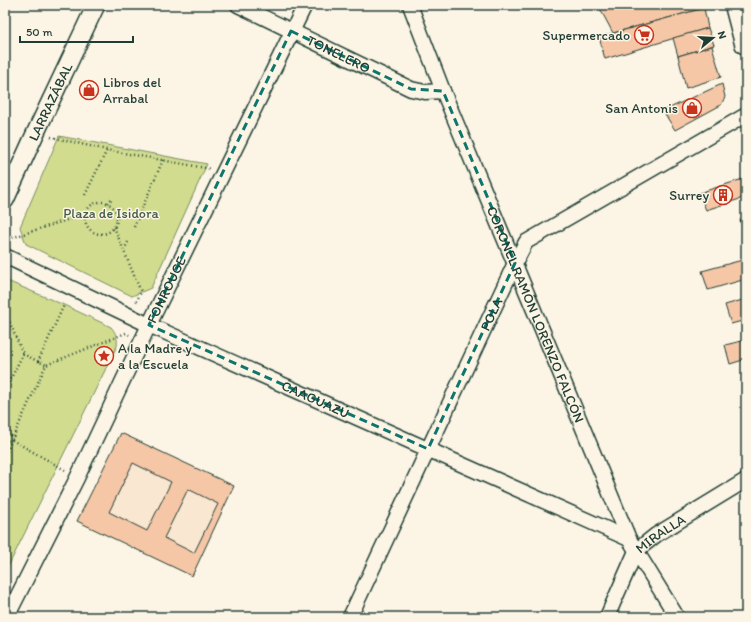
<svg xmlns="http://www.w3.org/2000/svg" width="751" height="622" font-family="Itim,sans-serif">
	<style>
		.built { fill: #fae7d2 }
		.green { fill: #d1dc8f; stroke: #788c62 }
		.building { fill: #f6c7a6; stroke: #1f3d34; fill-rule: evenodd }
		.lines { fill: none; stroke-linecap: round; stroke-linejoin: round }
		.minor-casing { stroke: #1f3d34; stroke-width: 17 }
		.tertiary-casing { stroke: #1f3d34; stroke-width: 20 }
		.primary-casing { stroke: #1f3d34; stroke-width: 25 }
		.path { stroke: #1f3d34; stroke-width: 2.5; stroke-dasharray: 1 3; stroke-linecap: butt }
		.minor { stroke: #fcf5e5; stroke-width: 14 }
		.tertiary { stroke: #fcf5e5; stroke-width: 17 }
		.primary { stroke: #fcf5e5; stroke-width: 22 }
		.marked { fill: none; stroke: #0f766e; stroke-width: 3; stroke-dasharray: 8 5; stroke-linejoin: round }
		.labels { text-anchor: middle; stroke-width: 3; stroke-linejoin: round; paint-order: stroke }
		.poi-label { font-size: 14px; fill: #1f3d34; stroke: #fcf5e5; text-anchor: end }
		.street-label { font-size: 14px; fill: #1f3d34; stroke: #fcf5e5 }
		.park-label { font-size: 14px; fill: #435d46; stroke: #fcf5e5 }
	</style>
	<rect width="100%" height="100%" fill="#fcf5e5"/>
	<filter id="ink" filterUnits="userSpaceOnUse"><feTurbulence type="fractalNoise" baseFrequency=".025" numOctaves="2"/><feDisplacementMap in="SourceGraphic" scale="8" xChannelSelector="R" yChannelSelector="G"/><feConvolveMatrix kernelMatrix="1 2 1 2 8 2 1 2 1" color-interpolation-filters="sRGB"/></filter>
	<g filter="url(#ink)">
		<path class="built" d="M121,433L234,486L192,576L77,521Z"/>
		<g class="green">
			<path d="M59,136L207,164L151,288L132,296L26,244L20,227Z"/>
			<path d="M5,280L64,305L111,327C116,333 118,338 117,346L5,573Z"/>
		</g>
		<g class="building">
			<path d="M598,5H700L701,9L613,33Z"/>
			<path d="M704,8L708,28L605,59L599,37Z"/>
			<path d="M708,28L714,45L678,56L673,38Z"/>
			<path d="M712,46L721,77L686,88L678,56Z"/>
			<path d="M722,84L725,97L721,105L675,130L663,111Z"/>
			<path d="M746,178V197L706,210L699,193Z"/>
			<path d="M746,218V238L745,239L740,220Z"/>
			<path d="M746,259V279L708,290L702,271Z"/>
			<path d="M746,299V320L731,324L725,305Z"/>
			<path d="M746,340V359L730,364L725,345Z"/>
			<path d="M121,433L234,486L192,576L77,521ZM133,463L171,482L147,531L109,512ZM188,489L218,504L194,553L164,538Z"/>
		</g>
		<g class="lines">
			<g class="minor-casing">
				<g id="minor">
					<path id="s1" d="M238,5L411,89L425,92L443,91"/>
					<path id="s2" d="M410,5L443,91L629,539L677,617"/>
					<path id="s3" d="M5,256L149,325L629,539"/>
					<path id="s4" d="M7,617L77,478L149,325L305,5"/>
					<path id="s5" d="M350,617L515,263L526,242L746,115"/>
					<path id="s6" d="M607,617L636,551L656,535L746,480"/>
				</g>
			</g>
			<g class="tertiary-casing">
				<g id="tertiary">
					<path id="s7" d="M5,200L35,134L96,5"/>
				</g>
			</g>
			<g class="primary-casing">
				<path id="primary" d="M736,5L746,43"/>
			</g>
			<g class="path">
				<path d="M51,137L107,150L211,169"/>
				<path d="M85,195L107,150"/>
				<circle cx="101" cy="218" r="16"/>
				<path d="M108,203L112,198"/>
				<path d="M76,217L78,210"/>
				<path d="M114,227L141,292L136,303"/>
				<path d="M134,227L163,160"/>
				<path d="M5,240L76,217L85,212"/>
				<path d="M124,250L128,242"/>
				<path d="M5,311L23,354"/>
				<path d="M38,362L64,305"/>
				<path d="M5,390L23,354L46,365"/>
				<path d="M5,424L12,440L5,442"/>
				<path d="M12,440L65,470"/>
				<path d="M5,455L46,365L126,333L129,335"/>
			</g>
			<use href="#minor" class="minor"/>
			<use href="#tertiary" class="tertiary"/>
			<use href="#primary" class="primary"/>
		</g>
	</g>
	<path class="marked" d="M291,31L411,89L443,91L515,263L428,449L149,325Z"/>
	<defs>
		<g id="supermarket-ring" transform="scale(1)"><circle r="9.5" fill="#fcf5e5" stroke="#c8321e" stroke-width="1.5"/><path d="M-6-5.5h2.5l.6 2H6L4.5 2H-2.5L-4.4-4H-6ZM-1.5 3.2a1.3 1.3 0 1 0 .1 0ZM3 3.2a1.3 1.3 0 1 0 .1 0Z" fill="#c8321e"/></g>
		<g id="shop-ring" transform="scale(1)"><circle r="9.5" fill="#fcf5e5" stroke="#c8321e" stroke-width="1.5"/><path d="M-5-2.5h2.3a2.7 3.5 0 0 1 5.4 0H5L5.5 6h-11ZM-1.5-2.5h3a1.5 2.3 0 0 0-3 0Z" fill="#c8321e"/></g>
		<g id="building-ring" transform="scale(1)"><circle r="9.5" fill="#fcf5e5" stroke="#c8321e" stroke-width="1.5"/><path d="M-4-6H4V6H1V3H-1V6H-4ZM-2.5-4.3h1.7v1.8h-1.7ZM.8-4.3h1.7v1.8H.8ZM-2.5-1h1.7V.8h-1.7ZM.8-1h1.7V.8H.8Z" fill="#c8321e"/></g>
		<g id="sight-ring" transform="scale(1)"><circle r="9.5" fill="#fcf5e5" stroke="#c8321e" stroke-width="1.5"/><path d="M0-6L1.8-2.2L6-1.7L2.9 1.2L3.7 5.4L0 3.3L-3.7 5.4L-2.9 1.2L-6-1.7L-1.8-2.2Z" fill="#c8321e"/></g>
	</defs>
	<g fill-rule="evenodd">
		<use href="#supermarket-ring" x="644" y="35"/>
		<use href="#shop-ring" x="89" y="90"/>
		<use href="#shop-ring" x="692" y="108"/>
		<use href="#building-ring" x="723" y="195"/>
		<use href="#sight-ring" x="104" y="356"/>
	</g>
	<g class="labels">
		<g class="poi-label">
			<text x="630" y="40">Supermercado</text>
			<text x="103" y="87" text-anchor="start">Libros del<tspan x="103" dy="16">Arrabal</tspan></text>
			<text x="678" y="113">San Antonis</text>
			<text x="709" y="200">Surrey</text>
			<text x="118" y="353" text-anchor="start">A la Madre y<tspan x="118" dy="16">a la Escuela</tspan></text>
		</g>
		<g class="street-label">
			<text dy="5" stroke="none"><textPath href="#s1" startOffset="112">TONELERO</textPath></text>
			<text dy="5" stroke="none"><textPath href="#s7" startOffset="108">LARRAZÁBAL</textPath></text>
			<text dy="5" stroke="none"><textPath href="#s4" startOffset="364">FONROUGE</textPath></text>
			<text dy="5" stroke="none"><textPath href="#s5" startOffset="334">POLA</textPath></text>
			<text dy="5" stroke="none"><textPath href="#s2" startOffset="334">CORONEL RAMÓN LORENZO FALCÓN</textPath></text>
			<text dy="5" stroke="none"><textPath href="#s3" startOffset="342">CAAGUAZÚ</textPath></text>
			<text dy="5" stroke="none"><textPath href="#s6" startOffset="102">MIRALLA</textPath></text>
		</g>
		<g class="park-label">
			<text x="111" y="218">Plaza de Isidora</text>
		</g>
	</g>
	<rect width="751" height="622" fill="none" stroke="#fcf5e5" stroke-width="20"/>
	<rect x="10" y="10" width="731" height="602" fill="none" stroke="#1f3d34" stroke-width="1.5" filter="url(#ink)"/>
	<g transform="translate(713 38) rotate(72)" stroke="#fcf5e5" stroke-width="3" paint-order="stroke">
	<path d="M0-3L7 15L0 10L-7 15Z" fill="#1f3d34"/>
	<text y="-6" font-size="11" font-weight="bold" text-anchor="middle" fill="#1f3d34">N</text>
	</g>
	<path d="M20 36v6h113v-6" fill="none" stroke="#1f3d34" stroke-width="2"/>
	<text x="26" y="36" font-size="12" fill="#1f3d34" stroke="#fcf5e5" stroke-width="3" paint-order="stroke">50 m</text>
</svg>
